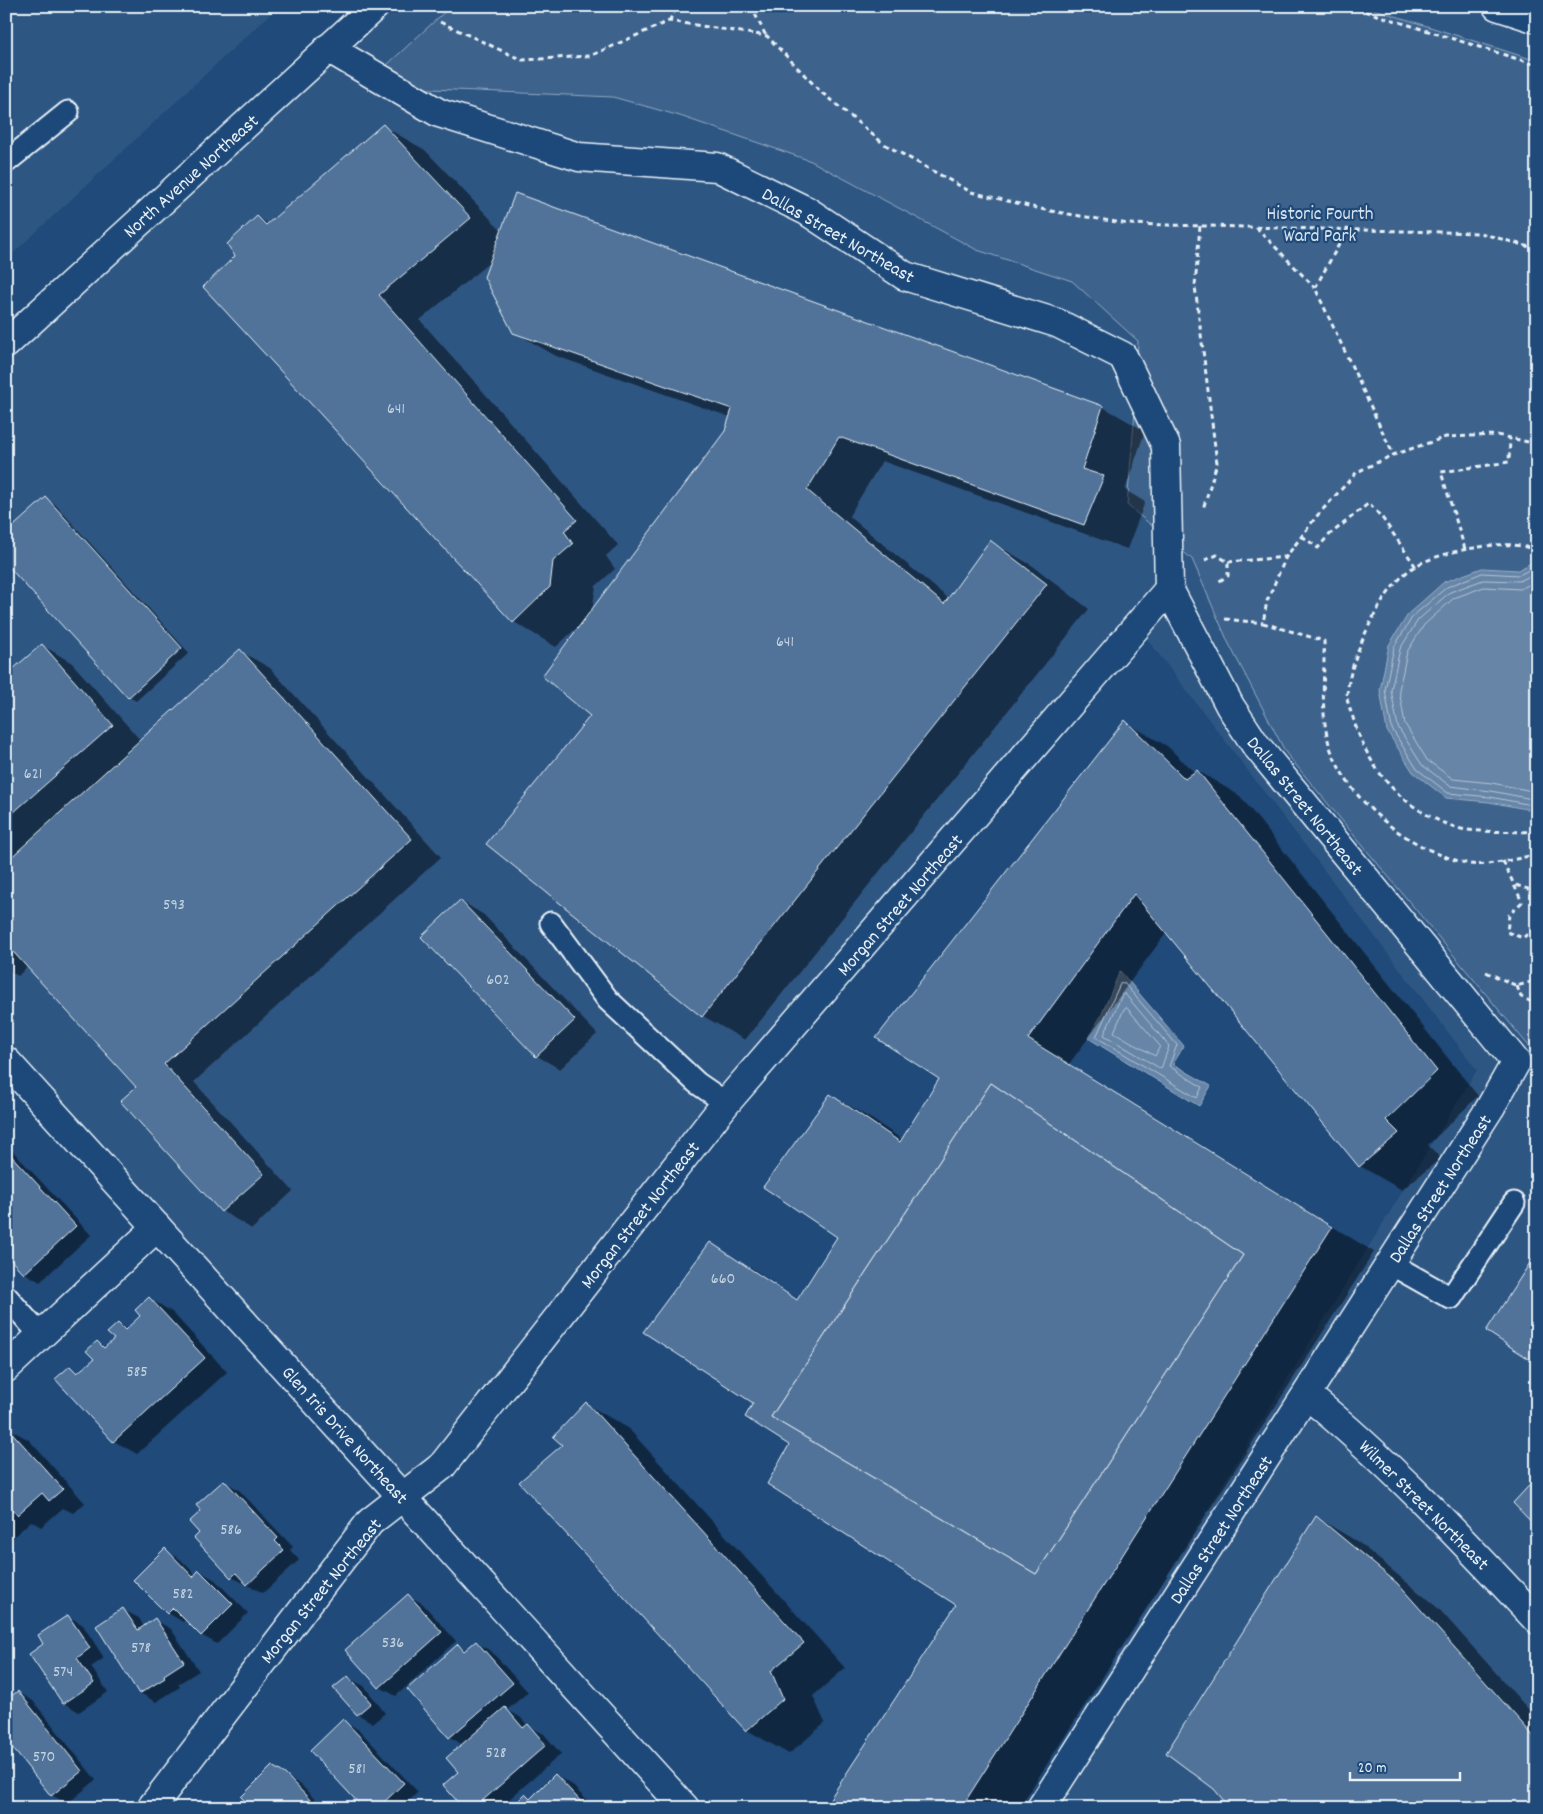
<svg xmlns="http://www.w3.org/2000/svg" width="1543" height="1814" font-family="Dekko,sans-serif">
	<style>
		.built { fill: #2e5683 }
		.green { fill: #3c628c; stroke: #92aac2 }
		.water { fill: #6685a7; stroke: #9ab0c7 }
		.shadow { fill: #0007; fill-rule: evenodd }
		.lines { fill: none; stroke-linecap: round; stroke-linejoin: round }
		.shore { stroke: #b4c6d8; stroke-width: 1 }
		.building { fill: #517399; stroke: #e8f1f8; fill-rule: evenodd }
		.lane-casing { stroke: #e8f1f8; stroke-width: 25 }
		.street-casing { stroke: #e8f1f8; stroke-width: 31 }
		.secondary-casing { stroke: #e8f1f8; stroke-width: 31 }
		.path { stroke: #e8f1f8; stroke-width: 3; stroke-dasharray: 5 4; stroke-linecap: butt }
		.lane { stroke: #1f4a7a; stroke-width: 21 }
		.street { stroke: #1f4a7a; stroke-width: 28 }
		.secondary { stroke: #1f4a7a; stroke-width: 28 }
		.labels { text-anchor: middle; stroke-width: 4.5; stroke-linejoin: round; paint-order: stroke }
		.number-label { font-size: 16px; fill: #c2d2e0 }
		.street-label { font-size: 19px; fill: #e8f1f8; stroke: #1f4a7a }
		.park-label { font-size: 19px; fill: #d7e3ed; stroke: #1f4a7a }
	</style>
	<rect width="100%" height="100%" fill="#1f4a7a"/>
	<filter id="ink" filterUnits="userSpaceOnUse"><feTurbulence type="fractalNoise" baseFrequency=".02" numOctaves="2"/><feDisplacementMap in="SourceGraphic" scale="10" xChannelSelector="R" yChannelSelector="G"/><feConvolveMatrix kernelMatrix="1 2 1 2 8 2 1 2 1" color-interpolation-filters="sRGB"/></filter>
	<g filter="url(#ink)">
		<g class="built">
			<path d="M6,6H279L6,260Z"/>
			<path d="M375,6H1537V1808H1024L1477,1070L1138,627L396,1496L6,1072V342Z"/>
		</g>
		<path class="green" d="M451,6H1364L1537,61V1056L1286,753L1228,642L1192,559L1127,505L1135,411L1138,341L1072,281L977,250L811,161L680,116L613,97L364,86Z"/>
		<g class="water">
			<path d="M1537,560V811L1489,802L1446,798L1413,772L1387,731L1380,690L1389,645L1409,613L1444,582L1482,568L1518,570Z"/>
			<path d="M1120,971L1184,1046L1173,1064L1211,1086L1199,1106L1088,1038L1101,1016Z"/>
		</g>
		<g class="shadow">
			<path d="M383,126L425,150L502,231L515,194L1103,407L1145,431L1125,490L1145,502L1127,549L882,461L849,516L949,599L991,542L1033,566L1089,609L745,1040L703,1016L591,715L583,622L556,647L514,622L205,287L237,256L257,217L269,224ZM491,261L514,332L556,356L730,417L726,431L592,611L596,586L615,569L606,556L618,545L420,320Z"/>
			<path d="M46,499L54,503L189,653L136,701L129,697Z"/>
			<path d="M42,645L72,663L141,741L240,651L270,668L441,857L194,1082L293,1191L252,1229L222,1211L122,1102L138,1087L28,966L18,976L6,969V677Z"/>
			<path d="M1125,722L1167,746L1195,773L1198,771L1240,796L1478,1096L1428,1145L1441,1158L1402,1190L1360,1166L1167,932L1069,1064L1374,1252L1019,1808H826L958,1604L790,1445L754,1402L710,1243L799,1299L839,1236L831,1095L873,1120L903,1140L940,1078ZM750,1267L803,1302L802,1304L750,1270Z"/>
			<path d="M461,901L484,915L597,1034L560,1069L537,1056Z"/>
			<path d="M6,1144L91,1235L40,1282L25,1273L6,1253Z"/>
			<path d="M149,1298L172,1312L227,1372L137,1454L114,1441L70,1367L80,1373L95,1359L98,1343L106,1348L116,1339L118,1324L127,1329L142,1316Z"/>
			<path d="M586,1404L628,1428L845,1668L813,1696L825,1723L789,1754L747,1730L564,1445Z"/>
			<path d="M6,1427L29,1440L85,1503L73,1513L63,1508L41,1527L31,1521L6,1544Z"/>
			<path d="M224,1481L239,1490L293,1547L290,1550L299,1560L263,1593L232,1577L201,1533Z"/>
			<path d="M1316,1517L1358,1542L1439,1609L1537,1719V1808Z"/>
			<path d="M165,1550L180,1559L196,1575L200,1571L215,1580L248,1613L217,1644L201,1635L186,1619L183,1622L168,1613Z"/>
			<path d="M6,1552L10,1556L6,1559Z"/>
			<path d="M408,1595L423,1604L456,1641L396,1696L380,1687L347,1651Z"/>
			<path d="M123,1610L139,1618L144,1627L155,1620L171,1629L199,1671L178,1684L180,1687L156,1702L140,1693L97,1627Z"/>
			<path d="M68,1616L83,1625L104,1658L91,1667L108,1692L79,1712L64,1703L45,1645Z"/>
			<path d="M476,1642L491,1651L528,1692L507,1710L520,1717L528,1726L544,1734L561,1754L499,1808H464L460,1773L463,1745L450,1737L408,1689L458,1645L467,1650Z"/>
			<path d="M348,1678L364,1686L385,1713L373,1723L357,1714Z"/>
			<path d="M18,1692L33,1701L96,1780L67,1804L52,1795Z"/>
			<path d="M343,1721L359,1730L418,1792L402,1808H365Z"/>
			<path d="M272,1768L301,1785L323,1808H254Z"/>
			<path d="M556,1776L571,1784L594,1808H513L525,1795L532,1799Z"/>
			<path d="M11,1800L24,1808H6Z"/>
		</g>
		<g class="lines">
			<g class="shore">
				<path d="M1537,566L1519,575L1482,573L1447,587L1413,616L1394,647L1385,690L1392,729L1417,769L1448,793L1490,797L1537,806"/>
				<path d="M1537,573L1519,581L1483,580L1450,592L1418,620L1400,649L1391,690L1398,727L1422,765L1450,786L1491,791L1537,800"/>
				<path d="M1537,581L1520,589L1484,587L1454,598L1424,625L1407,652L1399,690L1405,724L1427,760L1453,779L1492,783L1537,792"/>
				<path d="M1124,983L1177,1045L1169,1066L1202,1087L1197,1098L1096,1037L1120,984Z"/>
				<path d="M1125,994L1169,1046L1161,1069L1104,1035L1122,995Z"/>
				<path d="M1127,1008L1160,1046L1155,1056L1114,1032L1124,1009Z"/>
			</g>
		</g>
		<g class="building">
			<path d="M383,124L471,218L379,295L577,520L564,531L573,544L553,561L550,587L513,623L203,287L235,256L227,244L257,216L266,225Z"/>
			<path d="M515,193L1103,406L1082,469L1104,476L1084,525L839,437L807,490L944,604L990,540L1047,584L702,1017L486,844L590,716L542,676L725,431L732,409L513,333L484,277Z"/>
			<path d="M46,497L182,648L128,698L6,564V533Z"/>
			<path d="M42,644L113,725L6,819V675Z"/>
			<path d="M240,649L412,839L164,1064L264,1174L221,1212L120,1101L136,1087L6,944V862Z"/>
			<path d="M1125,720L1185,779L1197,770L1437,1071L1386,1120L1399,1133L1359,1167L1134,894L1028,1039L1332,1227L961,1808H824L956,1605L767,1484L789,1445L745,1417L753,1403L643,1332L710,1242L797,1300L837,1237L763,1187L830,1094L900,1142L939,1079L876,1038ZM991,1083L1243,1255L1036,1574L771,1417Z"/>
			<path d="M460,900L575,1020L536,1057L421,937Z"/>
			<path d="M991,1083L1243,1255L1036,1574L771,1417Z"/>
			<path d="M6,1150L76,1226L24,1274L6,1255Z"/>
			<path d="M1537,1252V1364L1486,1331Z"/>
			<path d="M149,1297L205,1358L113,1442L55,1379L70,1366L77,1373L94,1359L86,1351L97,1341L104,1348L114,1339L107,1333L118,1323L125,1330L140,1316L135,1310Z"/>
			<path d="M586,1402L804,1643L771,1671L783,1699L746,1731L519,1482L562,1445L553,1437Z"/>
			<path d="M6,1426L63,1489L49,1501L42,1493L17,1515L10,1507L6,1510Z"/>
			<path d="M1537,1477V1528L1513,1503Z"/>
			<path d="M224,1480L278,1538L275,1541L284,1550L247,1585L236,1573L231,1578L194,1538L199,1533L189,1522L201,1511L196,1505Z"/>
			<path d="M1316,1516L1397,1583L1537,1740V1808H1230L1214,1789L1166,1753Z"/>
			<path d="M165,1548L193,1577L199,1570L233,1604L201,1636L173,1608L167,1614L133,1580Z"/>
			<path d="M408,1594L442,1632L379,1688L345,1650Z"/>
			<path d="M123,1608L138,1630L155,1618L184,1662L164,1675L165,1678L139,1694L96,1626Z"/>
			<path d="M68,1615L90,1648L77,1658L94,1683L63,1704L29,1654L43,1644L38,1635Z"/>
			<path d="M476,1641L513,1683L449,1738L407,1689L458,1644L464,1651Z"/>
			<path d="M348,1676L371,1703L357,1715L333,1688Z"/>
			<path d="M18,1691L82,1771L51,1796L6,1740V1700Z"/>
			<path d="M505,1707L523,1728L528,1724L546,1745L474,1808H463L443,1785L458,1772L446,1758Z"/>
			<path d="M343,1719L404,1783L378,1808H363L310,1751Z"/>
			<path d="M272,1766L285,1774L318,1808H252L241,1797Z"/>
			<path d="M555,1774L587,1808H511L525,1794L530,1799Z"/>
			<path d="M11,1799L18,1808H6V1803Z"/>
		</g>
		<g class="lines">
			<g class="lane-casing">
				<g id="lane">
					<path d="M6,162L68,112"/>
					<path d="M551,923L608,1000L697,1083L726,1103"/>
					<path d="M1391,1264L1451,1298L1514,1203"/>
					<path d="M6,1296L41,1336"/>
				</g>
			</g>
			<g class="street-casing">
				<g id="street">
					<path d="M1497,6L1537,19"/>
					<path d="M328,48L439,113L579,157L717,167L807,211L905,276L1057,323L1123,356L1166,446L1169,589L1230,706L1255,744L1516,1062L1490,1108L1041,1808"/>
					<path d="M6,1368L157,1227"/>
					<path d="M1307,1395C1391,1463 1463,1541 1537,1620"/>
					<path d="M151,1808L370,1522L442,1466L726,1103L1169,589"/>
				</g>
			</g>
			<g class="secondary-casing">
				<g id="secondary">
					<path d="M6,344L375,6"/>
					<path d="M6,1061L685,1808"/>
				</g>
			</g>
			<g class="path">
				<path d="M751,6L766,36"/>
				<path d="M1348,6L1537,65"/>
				<path d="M669,21L678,6"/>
				<path d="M440,22L522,60L590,56L669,21L767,36L821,92L884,144L971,192L1045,210L1128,224L1480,233L1537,249"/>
				<path d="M1200,226L1195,286L1217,463L1203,509"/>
				<path d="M1256,227L1315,288"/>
				<path d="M1348,228L1315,288L1393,454"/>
				<path d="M1537,444L1497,435L1446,437L1393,455L1357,472L1316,517L1286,557L1267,601L1263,623L1324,641C1325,676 1319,716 1331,750C1352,806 1412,851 1470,864C1485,867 1521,858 1537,854"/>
				<path d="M1302,536L1318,548L1328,536L1369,503L1383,519L1416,567"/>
				<path d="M1465,549L1441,472L1509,462L1510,438"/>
				<path d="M1537,551C1517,542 1494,544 1474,548C1454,551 1422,559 1407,572C1379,595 1349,660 1347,696C1347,703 1352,714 1354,721C1371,774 1404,810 1457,828C1474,833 1518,831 1537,832"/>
				<path d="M1205,560L1217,555L1228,562V576L1216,583"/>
				<path d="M1228,562L1286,557"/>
				<path d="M1225,619L1263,623"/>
				<path d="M1503,861L1522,902L1509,915L1507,932L1523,938L1537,926"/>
				<path d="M1516,885L1537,892"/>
				<path d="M1486,972L1517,986L1537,980"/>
				<path d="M1517,986L1521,997L1537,1004"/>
			</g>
			<use href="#lane" class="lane"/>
			<use href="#street" class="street"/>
			<use href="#secondary" class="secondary"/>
		</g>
	</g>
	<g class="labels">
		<g class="number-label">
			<text x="396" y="413">641</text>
			<text x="785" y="646">641</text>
			<text x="33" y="778">621</text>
			<text x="174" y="909">593</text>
			<text x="498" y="984">602</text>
			<text x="723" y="1283">660</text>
			<text x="137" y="1376">585</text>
			<text x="231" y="1534">586</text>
			<text x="183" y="1598">582</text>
			<text x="393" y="1647">536</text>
			<text x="141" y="1652">578</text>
			<text x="63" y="1676">574</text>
			<text x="496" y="1757">528</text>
			<text x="44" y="1761">570</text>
			<text x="357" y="1773">581</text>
		</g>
		<g class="street-label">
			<text transform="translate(190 175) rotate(-42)" y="7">North Avenue Northeast</text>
			<text transform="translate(839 234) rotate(30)" y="7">Dallas Street Northeast</text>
			<text transform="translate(1306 805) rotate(51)" y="7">Dallas Street Northeast</text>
			<text transform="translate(899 904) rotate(-49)" y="7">Morgan Street Northeast</text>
			<text transform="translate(1439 1188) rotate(-57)" y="7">Dallas Street Northeast</text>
			<text transform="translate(639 1214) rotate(-52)" y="7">Morgan Street Northeast</text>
			<text transform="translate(346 1434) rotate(48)" y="7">Glen Iris Drive Northeast</text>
			<text transform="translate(1425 1504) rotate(45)" y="7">Wilmer Street Northeast</text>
			<text transform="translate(1220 1529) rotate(-57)" y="7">Dallas Street Northeast</text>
			<text transform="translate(320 1590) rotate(-51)" y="7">Morgan Street Northeast</text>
		</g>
		<g class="park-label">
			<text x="1320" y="219">Historic Fourth<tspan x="1320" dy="22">Ward Park</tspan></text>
		</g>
	</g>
	<rect width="1543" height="1814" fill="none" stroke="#1f4a7a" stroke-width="25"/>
	<rect x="12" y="12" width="1518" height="1789" fill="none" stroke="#e8f1f8" stroke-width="2" filter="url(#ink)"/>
	<path d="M1350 1772v8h110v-8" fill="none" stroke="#e8f1f8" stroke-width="2.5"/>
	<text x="1358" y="1772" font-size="15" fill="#e8f1f8" stroke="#1f4a7a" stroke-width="4" paint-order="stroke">20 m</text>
</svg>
